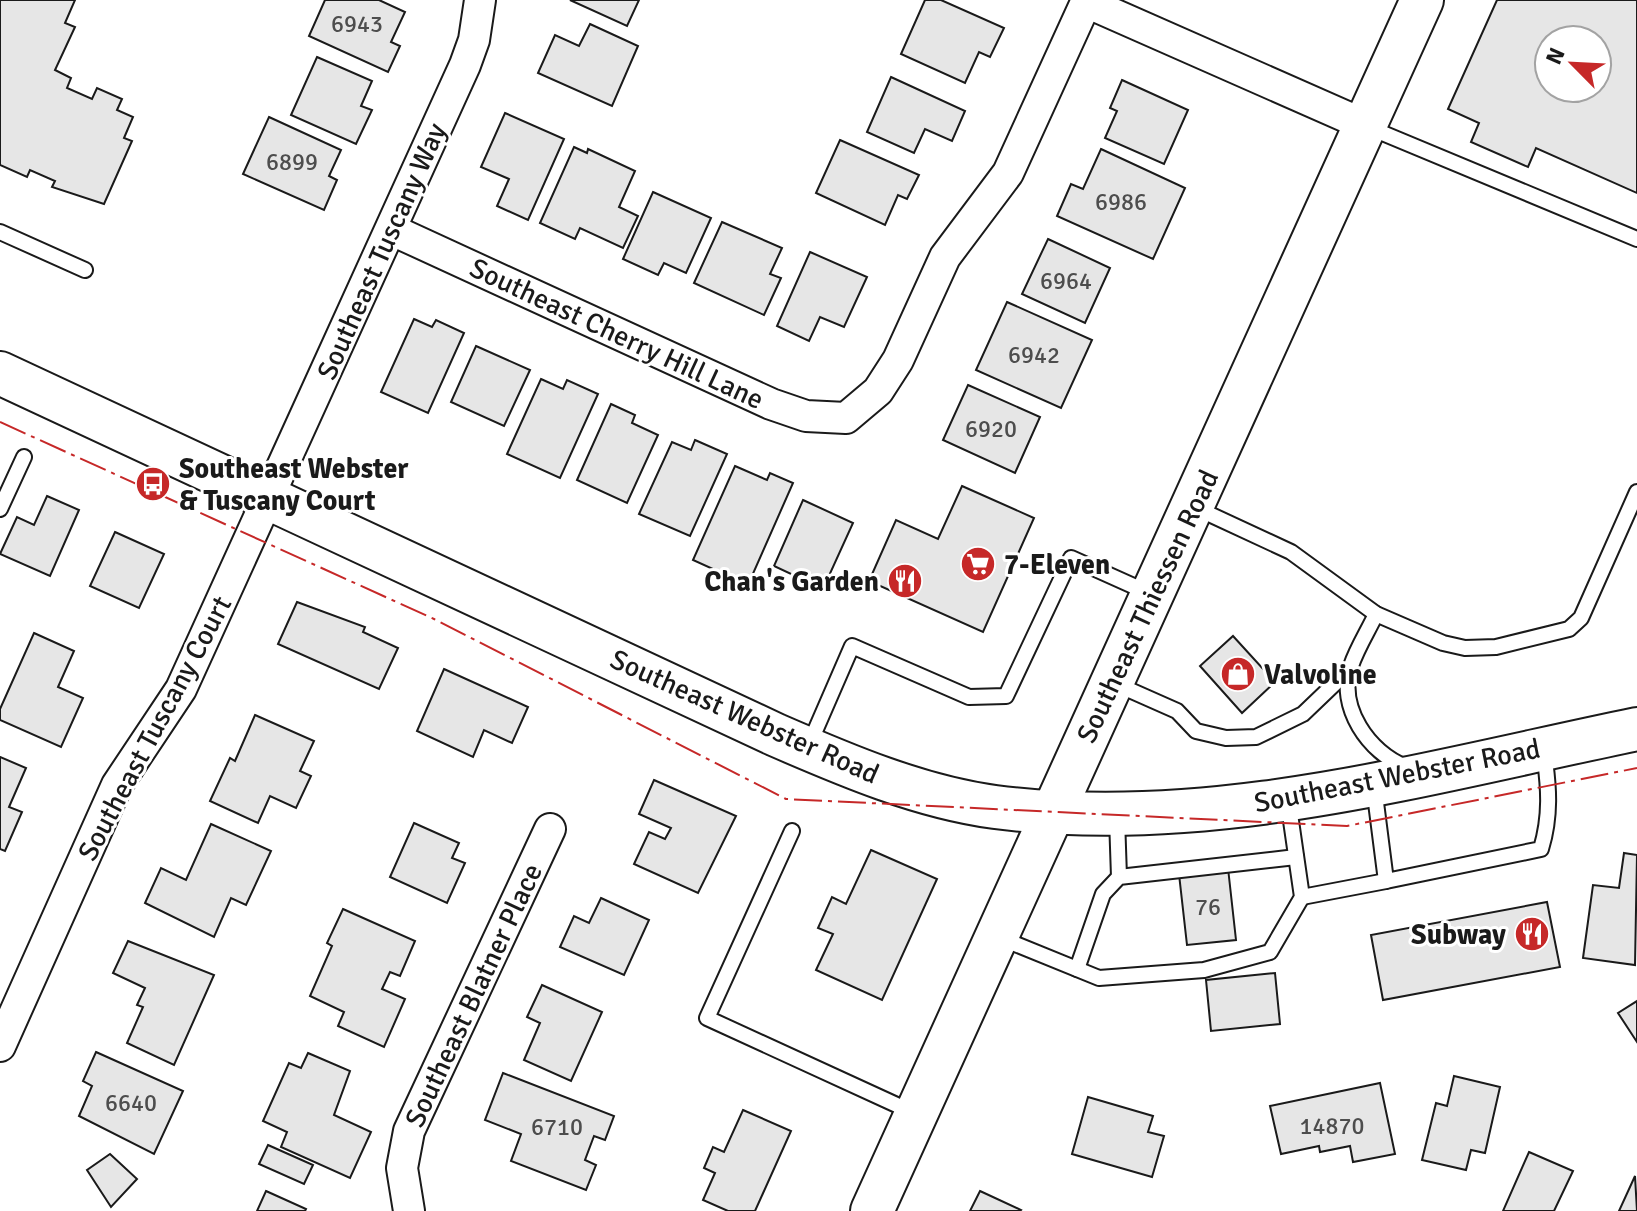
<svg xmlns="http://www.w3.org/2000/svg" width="1637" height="1211" font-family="Signika,sans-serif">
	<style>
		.building { fill: #e6e6e6; stroke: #1a1a1a; stroke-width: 2; fill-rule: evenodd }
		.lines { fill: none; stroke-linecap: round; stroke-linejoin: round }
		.lane-casing { stroke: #1a1a1a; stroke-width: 18 }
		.street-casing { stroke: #1a1a1a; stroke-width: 34 }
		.secondary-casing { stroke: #1a1a1a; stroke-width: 46 }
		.lane { stroke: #fff; stroke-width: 14 }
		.street { stroke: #fff; stroke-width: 30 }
		.secondary { stroke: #fff; stroke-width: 42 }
		.power { stroke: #c62828; stroke-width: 2; stroke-dasharray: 28 6 4 6; stroke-linecap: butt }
		.labels { text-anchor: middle; stroke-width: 6; stroke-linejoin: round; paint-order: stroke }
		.number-label { font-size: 24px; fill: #4d4d4d }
		.street-label { font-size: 28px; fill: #1a1a1a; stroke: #fff }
		.poi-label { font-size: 28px; font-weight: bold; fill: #1a1a1a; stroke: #fff; text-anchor: start }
	</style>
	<rect width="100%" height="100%" fill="#fff"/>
	<g class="building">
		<path d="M0,0H75L65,23L75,27L55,70L71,78L67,88L92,99L97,88L122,99L117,110L133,117L124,138L132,141L104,204L52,187L55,181L30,170L27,177L0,165Z"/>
		<path d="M325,0H379L405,12L391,42L400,46L388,72L309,36Z"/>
		<path d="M570,0H639L627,26Z"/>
		<path d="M925,0H941L1004,28L990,57L979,52L965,83L901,54Z"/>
		<path d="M1497,0H1637V193L1536,148L1528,167L1471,142L1479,123L1448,109ZM1549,40H1597V88H1549Z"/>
		<path d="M590,24L638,46L612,106L538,73L555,35L579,46Z"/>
		<path d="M317,57L372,81L361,106L372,110L356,144L291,115Z"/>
		<path d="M891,77L965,111L952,141L925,129L914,153L867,132Z"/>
		<path d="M1122,80L1188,110L1164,164L1105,138L1117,111L1110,108Z"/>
		<path d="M505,113L564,139L528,220L497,206L509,179L481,167Z"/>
		<path d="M269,117L341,150L329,176L337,180L324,210L243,174Z"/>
		<path d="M840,140L919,175L907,199L898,195L885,225L816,193Z"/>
		<path d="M574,147L587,153L588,149L635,171L619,207L638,216L623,248L580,228L575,239L540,223Z"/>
		<path d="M1101,149L1185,188L1153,259L1057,216L1071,184L1083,189Z"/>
		<path d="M653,192L711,218L686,273L664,263L658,275L623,259Z"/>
		<path d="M722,222L782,248L770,274L781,278L764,315L694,283Z"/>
		<path d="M1048,239L1110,268L1085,323L1022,294Z"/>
		<path d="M810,252L867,277L844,327L820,317L809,341L777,326Z"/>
		<path d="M1007,302L1092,340L1061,408L976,370Z"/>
		<path d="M414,319L432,327L436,320L464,333L428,413L381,392Z"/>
		<path d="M476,346L530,370L504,426L451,402Z"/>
		<path d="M541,379L563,389L567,380L598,394L560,478L507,454Z"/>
		<path d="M968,385L1040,417L1015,473L943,440Z"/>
		<path d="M611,404L635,415L632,423L658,435L627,503L577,480Z"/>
		<path d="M695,440L727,454L690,536L639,514L672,442L691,450Z"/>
		<path d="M735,466L767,480L770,473L793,483L748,585L693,560Z"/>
		<path d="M962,486L1034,518L983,632L869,581L896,520L938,539Z"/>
		<path d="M47,496L79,510L50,576L0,554L17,517L34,525Z"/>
		<path d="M803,500L853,523L823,589L774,566Z"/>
		<path d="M115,532L164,554L139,608L90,586Z"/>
		<path d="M297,602L365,627L363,632L398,648L379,689L278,644Z"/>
		<path d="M34,633L74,651L58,687L83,698L61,747L0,720V709Z"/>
		<path d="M1233,636L1275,682L1242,713L1200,666Z"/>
		<path d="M444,669L528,707L512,743L484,730L473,757L417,731Z"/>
		<path d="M255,715L314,741L300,771L311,776L296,808L270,796L258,823L210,801L230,758L235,761Z"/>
		<path d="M0,757L26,768L9,807L22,812L5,851L0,849Z"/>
		<path d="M654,780L736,816L698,893L634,864L649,832L665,839L671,828L639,814Z"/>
		<path d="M414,823L459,843L452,858L465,863L447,903L390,877Z"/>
		<path d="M211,824L271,851L246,905L231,898L214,937L145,903L161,868L186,880Z"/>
		<path d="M871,850L937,879L882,1000L816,970L833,934L818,928L832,897L846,904Z"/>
		<path d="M1624,853L1637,855L1635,965L1583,958L1593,885L1619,888Z"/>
		<path d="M1228,868L1236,940L1187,945L1179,874Z"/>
		<path d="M601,898L649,920L624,975L560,947L574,916L589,923Z"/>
		<path d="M1547,902L1560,967L1383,1000L1371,935Z"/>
		<path d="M343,909L415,941L400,976L390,972L382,989L405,999L384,1047L338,1026L344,1012L310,996L332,946L327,943Z"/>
		<path d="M128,941L214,975L174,1065L127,1043L143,1007L137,1005L145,988L113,973Z"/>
		<path d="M1275,973L1280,1024L1211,1031L1206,980Z"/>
		<path d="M542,985L602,1012L571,1081L524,1060L540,1023L527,1017Z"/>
		<path d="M1637,1001V1042L1618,1013Z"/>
		<path d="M96,1052L183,1091L154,1154L79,1116L92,1086L83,1081Z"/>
		<path d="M308,1053L350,1071L334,1115L371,1132L350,1178L281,1147L287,1132L263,1121L289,1063L301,1068Z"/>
		<path d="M503,1073L614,1116L605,1140L594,1136L585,1160L596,1165L586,1190L511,1161L521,1134L485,1120Z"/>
		<path d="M1454,1076L1500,1087L1485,1153L1471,1150L1466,1170L1422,1160L1436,1103L1447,1106Z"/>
		<path d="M1380,1083L1395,1154L1353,1162L1350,1146L1320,1152L1319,1146L1281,1154L1270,1106Z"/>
		<path d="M1088,1097L1153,1116L1148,1132L1164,1136L1152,1177L1072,1154Z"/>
		<path d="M743,1110L791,1131L755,1211H728L703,1200L715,1173L704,1168L713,1147L724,1152Z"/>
		<path d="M268,1145L313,1165L304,1184L259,1164Z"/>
		<path d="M1529,1152L1573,1171L1554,1211H1503Z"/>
		<path d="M110,1154L137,1179L111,1207L87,1170Z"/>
		<path d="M1635,1176L1637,1211H1619Z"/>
		<path d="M266,1191L306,1209L305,1211H257Z"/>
		<path d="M980,1191L1021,1210L1020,1211H970Z"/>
	</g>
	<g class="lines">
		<g class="lane-casing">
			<g id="lane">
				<path d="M1368,127L1637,239"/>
				<path d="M0,232L85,270"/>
				<path d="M1194,507L1291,552L1376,614L1443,643L1465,648L1496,647L1569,629L1581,618L1637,492"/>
				<path d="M0,509L24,457"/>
				<path d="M1376,614C1368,631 1357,648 1351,666C1337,707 1369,753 1406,767"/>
				<path d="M1116,684L1177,711L1196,731L1226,738L1256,737L1303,714L1350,669"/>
				<path d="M809,745L852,646L969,697L1006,696L1071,558L1149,593"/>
				<path d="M1374,787L1386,881L1541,849C1551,816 1549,787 1544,753"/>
				<path d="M1117,818L1119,877"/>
				<path d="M792,831L707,1018L912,1112"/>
				<path d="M1302,897L1386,881"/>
				<path d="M998,937L1099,978L1204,970L1270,952L1302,897L1288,800"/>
				<path d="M1077,969L1103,894L1119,877L1296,857"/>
			</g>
		</g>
		<g class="street-casing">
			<g id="street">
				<path d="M1086,2L1365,125"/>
				<path d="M392,230L771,404L806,416L846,418L878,391L898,360L945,257L1008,173L1087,0"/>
				<path d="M0,1046L117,785L181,689L465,65L474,40L480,0"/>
				<path d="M409,1211L402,1168L409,1131L550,829"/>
			</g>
		</g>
		<g class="secondary-casing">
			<g id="secondary">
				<path d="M0,373L776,735C845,765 920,797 995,807C1210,835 1428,772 1637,729"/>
				<path d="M872,1211L1422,0"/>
			</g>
		</g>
		<use href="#lane" class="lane"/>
		<use href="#street" class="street"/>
		<use href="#secondary" class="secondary"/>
		<path class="power" d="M0,422L434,619L786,799L1347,826L1637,768"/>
	</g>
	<defs>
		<g id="bus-disc" transform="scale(1.8)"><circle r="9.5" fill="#c62828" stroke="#fff"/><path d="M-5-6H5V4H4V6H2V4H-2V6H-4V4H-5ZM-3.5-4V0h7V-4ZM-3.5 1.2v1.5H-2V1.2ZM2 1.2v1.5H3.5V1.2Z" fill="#fff"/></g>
		<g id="supermarket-disc" transform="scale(1.8)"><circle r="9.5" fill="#c62828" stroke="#fff"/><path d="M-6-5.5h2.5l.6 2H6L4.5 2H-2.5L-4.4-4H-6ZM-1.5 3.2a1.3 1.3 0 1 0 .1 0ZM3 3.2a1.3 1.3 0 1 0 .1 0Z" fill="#fff"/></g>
		<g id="restaurant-disc" transform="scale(1.8)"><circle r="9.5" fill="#c62828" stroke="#fff"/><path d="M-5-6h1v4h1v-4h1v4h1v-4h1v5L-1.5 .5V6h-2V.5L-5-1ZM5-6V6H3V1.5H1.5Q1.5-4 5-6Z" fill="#fff"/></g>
		<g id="shop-disc" transform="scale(1.8)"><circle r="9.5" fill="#c62828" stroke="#fff"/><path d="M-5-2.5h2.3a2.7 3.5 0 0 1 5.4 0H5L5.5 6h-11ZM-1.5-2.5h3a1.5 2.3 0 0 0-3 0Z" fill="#fff"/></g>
	</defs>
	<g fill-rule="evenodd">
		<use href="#bus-disc" x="153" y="484"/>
		<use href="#supermarket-disc" x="978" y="564"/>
		<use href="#restaurant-disc" x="905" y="581"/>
		<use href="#shop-disc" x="1238" y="674"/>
		<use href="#restaurant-disc" x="1532" y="934"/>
	</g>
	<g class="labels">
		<g class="number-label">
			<text x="357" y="32">6943</text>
			<text x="292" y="170">6899</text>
			<text x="1121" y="210">6986</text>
			<text x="1066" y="289">6964</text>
			<text x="1034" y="363">6942</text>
			<text x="991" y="437">6920</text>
			<text x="1208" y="915">76</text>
			<text x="131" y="1111">6640</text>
			<text x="1332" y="1134">14870</text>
			<text x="557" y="1135">6710</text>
		</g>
		<g class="street-label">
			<text transform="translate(381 251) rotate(-66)" y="10">Southeast Tuscany Way</text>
			<text transform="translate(617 333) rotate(25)" y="10">Southeast Cherry Hill Lane</text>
			<text transform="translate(1147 606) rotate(-65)" y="10">Southeast Thiessen Road</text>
			<text transform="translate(745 716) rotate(24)" y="10">Southeast Webster Road</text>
			<text transform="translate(154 728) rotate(-62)" y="10">Southeast Tuscany Court</text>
			<text transform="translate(1397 775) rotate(-11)" y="10">Southeast Webster Road</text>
			<text transform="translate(473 995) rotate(-65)" y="10">Southeast Blatner Place</text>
		</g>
		<g class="poi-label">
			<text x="179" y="478">Southeast Webster<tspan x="179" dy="32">&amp; Tuscany Court</tspan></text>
			<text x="1004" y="574">7-Eleven</text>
			<text x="879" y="591" text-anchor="end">Chan's Garden</text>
			<text x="1264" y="684">Valvoline</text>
			<text x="1506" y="944" text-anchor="end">Subway</text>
		</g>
	</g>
	<g transform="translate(1573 64) rotate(294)"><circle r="38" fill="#ffffff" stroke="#a3a3a3" stroke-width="2"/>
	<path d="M0-6L14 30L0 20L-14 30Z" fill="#c62828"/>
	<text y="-12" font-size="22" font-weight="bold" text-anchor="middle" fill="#1a1a1a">N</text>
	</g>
</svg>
